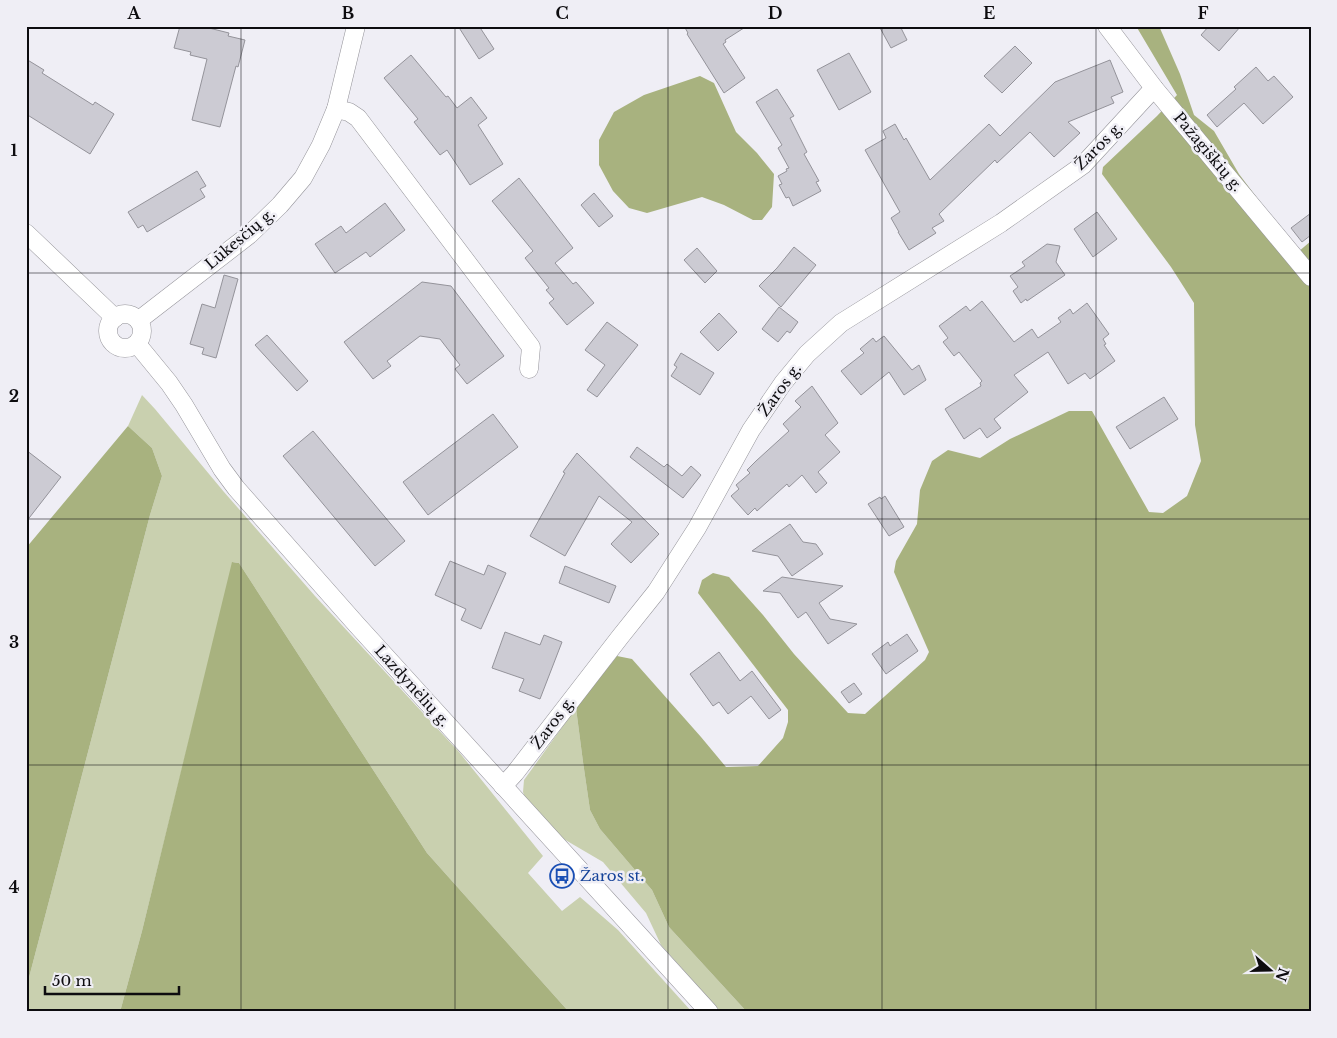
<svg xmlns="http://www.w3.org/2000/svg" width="1337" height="1038" font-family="'Libre Baskerville',serif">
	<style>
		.green { fill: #c9d0af }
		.forest { fill: #a8b27f }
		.building { fill: #cccbd3; stroke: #94939a }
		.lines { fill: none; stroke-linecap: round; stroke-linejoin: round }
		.minor-casing { stroke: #95949a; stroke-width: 19 }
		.minor { stroke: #fff; stroke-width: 18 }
		.grid { fill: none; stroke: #0d0c0f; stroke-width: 1; stroke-opacity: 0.55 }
		.labels { text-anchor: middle; stroke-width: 5; stroke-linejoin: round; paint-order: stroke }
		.street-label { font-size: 15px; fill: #0d0c0f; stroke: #efeef5 }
		.transit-label { font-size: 15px; fill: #164399; stroke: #efeef5; text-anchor: start }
		.neatline { fill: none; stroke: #0d0c0f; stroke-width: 2 }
		.grid-label { font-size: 16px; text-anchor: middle; font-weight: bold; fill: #0d0c0f }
	</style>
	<rect width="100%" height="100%" fill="#efeef5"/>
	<g class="green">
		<path d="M142,395L155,409L224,492L315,596L459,752L543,856L528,873L562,911L580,897L618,930L692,1012H569L427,853L239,563L233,562L142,931L120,1012H26V989L150,515L162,476L152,448L128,426Z"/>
		<path d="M576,708L583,762L590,810L600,829L652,890L669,927L747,1012H721L661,945L646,913L603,862L562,838L526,800L523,792L524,780Z"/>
	</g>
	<g class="forest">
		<path d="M1136,26H1159L1180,74L1194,115L1214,131L1239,174L1298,252L1311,241V1012H747L669,927L652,890L600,829L590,810L583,762L576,708L617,656L632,659L701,737L726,767L758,766L783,738L788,722V710L698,593L702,580L713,573L729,577L763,615L794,654L848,713L865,714L925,660L929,652L894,572L896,561L917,524L920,490L932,461L948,450L980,458L1010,439L1069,411H1092L1149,512L1163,513L1187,496L1201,461L1195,425L1194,303L1171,267L1102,174L1103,167L1157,116L1177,95Z"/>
		<path d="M700,76L714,83L736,132L757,153L774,174L772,207L762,220H753L724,205L702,197L647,213L629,208L613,191L599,165V140L614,112L644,95Z"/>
		<path d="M128,426L152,448L162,476L150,515L26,989V548Z"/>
		<path d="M232,562L239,563L427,853L569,1012H120L142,931Z"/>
	</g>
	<g class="building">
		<path d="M180,26H201L229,33L228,36L245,40L238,67L236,66L220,127L192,120L207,59L190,55L191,52L174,48Z"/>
		<path d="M458,26H479L494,49L479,59Z"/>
		<path d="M684,26H747L725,40L726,42L723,44L745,78L724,93L687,34L688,33Z"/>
		<path d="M879,26H900L907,40L891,48Z"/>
		<path d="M1209,26H1241L1219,51L1201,35Z"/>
		<path d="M1015,46L1032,63L1002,93L984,76Z"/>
		<path d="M849,53L871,92L839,110L817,70Z"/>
		<path d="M411,55L446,97L448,96L457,108L471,97L487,118L478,125L503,164L470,185L447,150L440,155L414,122L418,119L384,78Z"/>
		<path d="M26,59L44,70L42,73L93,105L95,102L114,114L90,154L26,114Z"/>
		<path d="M1110,60L1123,92L1111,97L1114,103L1068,122L1080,133L1054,157L1030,132L997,163L995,160L939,214L944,221L932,228L936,233L909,250L898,232H899L891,218L900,212L865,150L886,138L883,131L895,124L904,140L906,138L930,180L989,124L1000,136L1055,82Z"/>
		<path d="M1256,67L1268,81L1274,76L1293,97L1263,124L1244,103L1217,127L1207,115L1236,89L1234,87Z"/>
		<path d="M777,89L794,116L790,118L807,152L804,154L819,181L816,182L821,191L793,206L789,197L786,198L779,185L782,184L778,176L787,171L786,169L789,168L778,148L782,145L756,102Z"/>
		<path d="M197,171L206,186L200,189L205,197L147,232L143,225L138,228L128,212Z"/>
		<path d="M519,178L573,248L555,263L573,284L576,282L594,303L567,325L549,303L554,299L546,290L549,288L525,258L533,251L492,201Z"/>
		<path d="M594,193L613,216L599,227L581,205Z"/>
		<path d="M385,203L405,230L370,257L366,252L335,273L315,244L341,226L346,233Z"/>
		<path d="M1097,212L1117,239L1093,257L1074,229Z"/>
		<path d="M1311,213V235L1302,242L1291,228Z"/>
		<path d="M1047,244L1060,246L1056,262L1065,275L1027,301L1026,299L1021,303L1013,291L1018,287L1010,276L1025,266L1022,262Z"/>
		<path d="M794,247L816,265L781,307L759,286L777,268Z"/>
		<path d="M697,248L717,271L705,283L684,260Z"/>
		<path d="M224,275L238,279L216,358L202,354L204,348L190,344L202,304L215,308Z"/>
		<path d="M422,282L451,286L504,356L467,384L455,369L460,365L440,339L420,336L387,361L391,366L373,379L344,342Z"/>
		<path d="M982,301L1014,342L1032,329L1038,338L1061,322L1058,318L1070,309L1073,314L1087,303L1109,334L1103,339L1106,344L1104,345L1115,361L1090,379L1085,373L1068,384L1048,352L1014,375L1028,392L994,419L1001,428L987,438L980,428L964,439L945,409L981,386L980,383L982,381L959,352L954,356L943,342L948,338L939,326L966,306L970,311Z"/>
		<path d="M779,307L798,322L790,333L787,331L778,342L762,329Z"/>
		<path d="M719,313L737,332L718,351L700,332Z"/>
		<path d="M607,322L638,345L597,397L587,390L605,365L585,350Z"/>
		<path d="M267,335L308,381L297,391L255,345Z"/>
		<path d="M884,336L912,370L919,365L926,380L904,395L889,372L861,395L841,371L864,353L860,349L873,338L876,342Z"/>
		<path d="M681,353L714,373L700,395L671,376L677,367L674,365Z"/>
		<path d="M812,386L838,423L825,435L840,452L818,472L827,483L816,493L802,475L789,487L787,484L757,511L755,508L748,515L731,496L739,489L736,485L750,473L747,470L756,461L789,431L783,424L801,407L795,401Z"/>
		<path d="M1164,397L1178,419L1130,449L1116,427Z"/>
		<path d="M493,414L518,447L428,515L403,482Z"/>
		<path d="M313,431L405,541L375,566L283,456Z"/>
		<path d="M637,447L664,467L667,464L682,476L691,466L701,475L683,498L630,457Z"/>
		<path d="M26,450L61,477L26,522Z"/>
		<path d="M577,453L659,534L631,563L611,544L632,522L599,496L565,556L530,536L565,473L563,472Z"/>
		<path d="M885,496L904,527L889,536L868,504L880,497L881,499Z"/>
		<path d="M790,524L803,542L816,544L823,554L792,576L778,556L752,551Z"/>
		<path d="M450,561L484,575L488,565L506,573L481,629L461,620L466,609L435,595Z"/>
		<path d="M565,566L616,586L609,603L559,583Z"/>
		<path d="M782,577L843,586L819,603L830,619L857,624L828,644L806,612L798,618L780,593L763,591Z"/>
		<path d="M505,632L540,645L544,635L562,642L540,699L519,691L524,679L492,668Z"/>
		<path d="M907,634L918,651L886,674L872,654L888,642L890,646Z"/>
		<path d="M719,652L740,681L752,671L781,710L769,719L751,696L728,714L719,702L713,706L690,674Z"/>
		<path d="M854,683L862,694L849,703L841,692Z"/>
	</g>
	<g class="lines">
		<g class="minor-casing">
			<g id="minor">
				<path d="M1107,26L1154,88L1311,277"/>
				<path d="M336,109L349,112L358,118L531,347L529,369"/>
				<path d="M26,233L115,318"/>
				<circle cx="125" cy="331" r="17"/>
				<path d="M139,320L249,235L280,205L303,178L321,145L336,109L356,26"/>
				<path d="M137,344L169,383L184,405L222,469L236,488L357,625L709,1012"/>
				<path d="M503,786L515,773L620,637L656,592L697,528L751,430L783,383L807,354L841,323L1001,223L1083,165L1154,88"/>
			</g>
		</g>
		<use href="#minor" class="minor"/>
	</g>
	<path class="grid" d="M241,26V1012M455,26V1012M668,26V1012M882,26V1012M1096,26V1012M26,273H1311M26,519H1311M26,765H1311"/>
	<defs>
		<g id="bus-ring" transform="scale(1.25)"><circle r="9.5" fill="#efeef5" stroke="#1a4fb4" stroke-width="1.5"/><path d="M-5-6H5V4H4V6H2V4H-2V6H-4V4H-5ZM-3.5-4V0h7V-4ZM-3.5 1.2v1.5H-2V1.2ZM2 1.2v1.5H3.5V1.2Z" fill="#1a4fb4"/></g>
	</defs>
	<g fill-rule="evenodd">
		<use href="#bus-ring" x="562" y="876"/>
	</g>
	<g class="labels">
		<g class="street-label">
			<text transform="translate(1099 146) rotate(-45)" y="5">Žaros g.</text>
			<text transform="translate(1208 152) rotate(50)" y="5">Pažagiškių g.</text>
			<text transform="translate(240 239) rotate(-40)" y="5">Lūkesčių g.</text>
			<text transform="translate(780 390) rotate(-54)" y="5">Žaros g.</text>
			<text transform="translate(412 686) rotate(48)" y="5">Lazdynėlių g.</text>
			<text transform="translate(553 723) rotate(-53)" y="5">Žaros g.</text>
		</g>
		<g class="transit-label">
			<text x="580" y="881">Žaros st.</text>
		</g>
	</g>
	<rect width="1337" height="1038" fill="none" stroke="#efeef5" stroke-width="55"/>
	<g transform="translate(1270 970) rotate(110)" stroke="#efeef5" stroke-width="4" paint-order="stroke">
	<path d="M0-4L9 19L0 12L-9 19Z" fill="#0d0c0f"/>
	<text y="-8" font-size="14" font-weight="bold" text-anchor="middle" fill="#0d0c0f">N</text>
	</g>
	<path d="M45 986v8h134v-8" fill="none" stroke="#0d0c0f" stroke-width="2.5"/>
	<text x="52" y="986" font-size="15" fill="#0d0c0f" stroke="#efeef5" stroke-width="4" paint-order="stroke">50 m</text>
	<rect x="28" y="28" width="1282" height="982" class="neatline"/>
	<g class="grid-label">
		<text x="134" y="19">A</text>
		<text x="348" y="19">B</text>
		<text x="562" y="19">C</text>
		<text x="775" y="19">D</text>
		<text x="989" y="19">E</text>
		<text x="1203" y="19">F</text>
		<text x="14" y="156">1</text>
		<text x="14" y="402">2</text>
		<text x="14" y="648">3</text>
		<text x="14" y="893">4</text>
	</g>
</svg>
